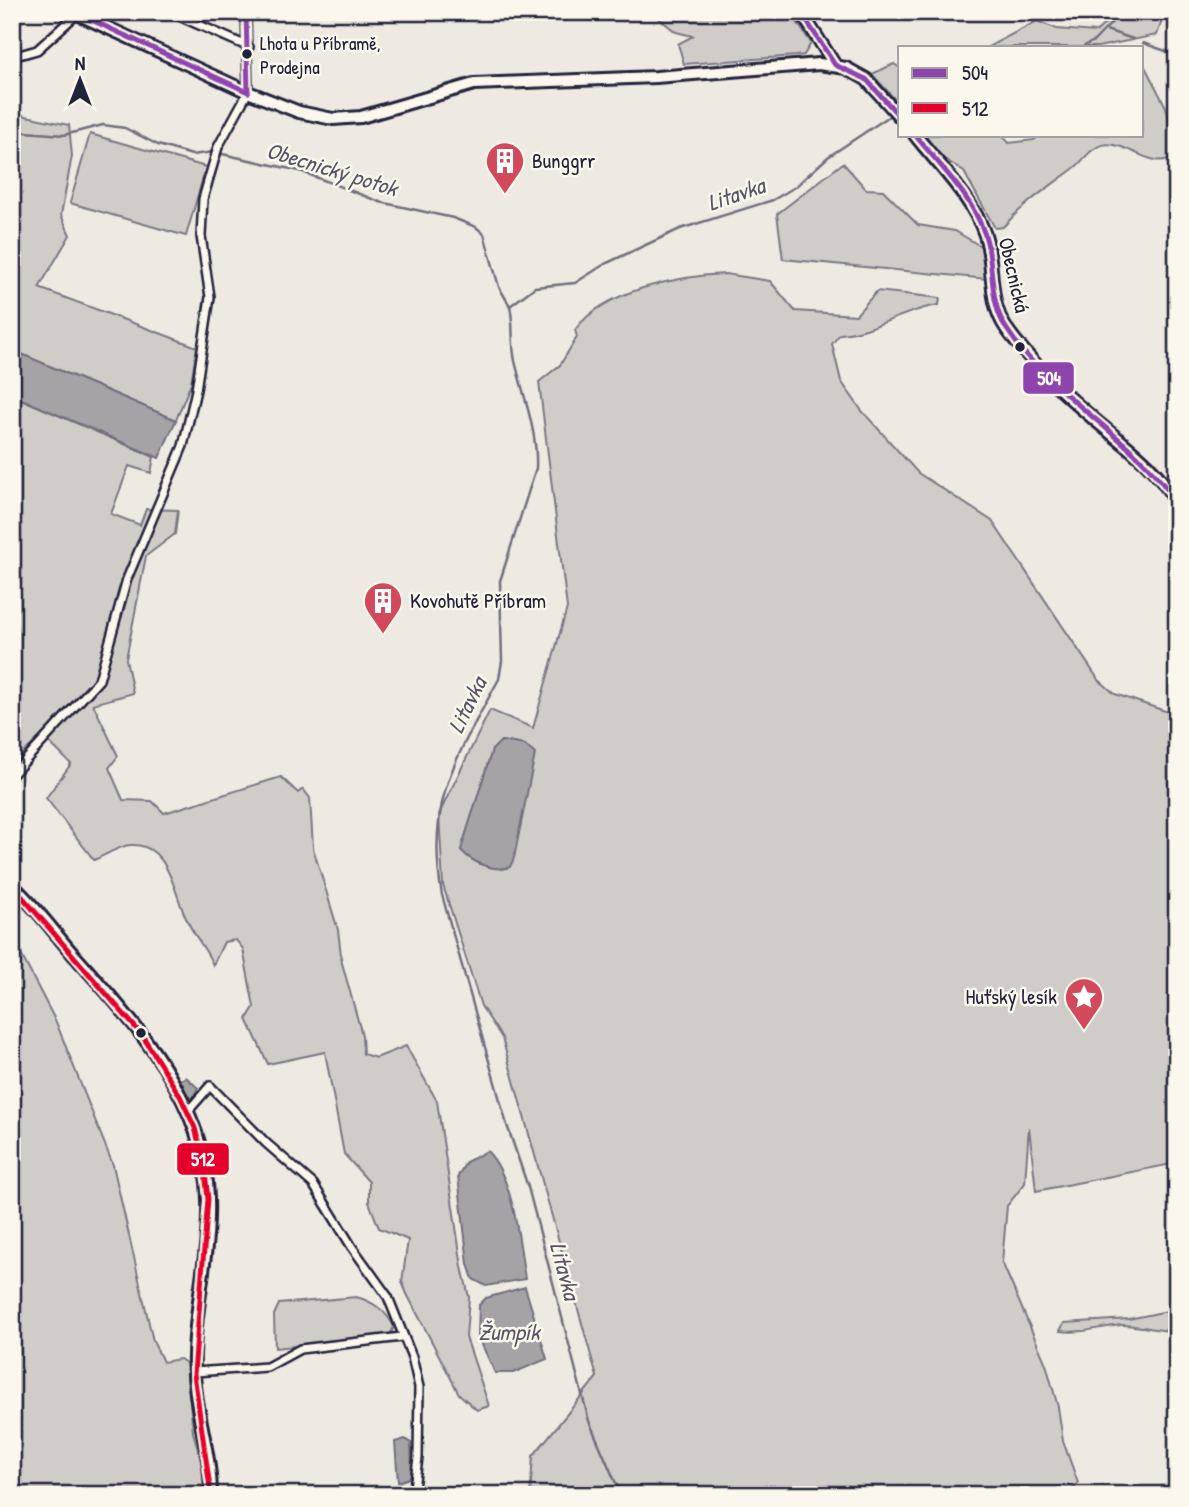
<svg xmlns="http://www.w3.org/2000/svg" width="1189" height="1507" font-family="'Patrick Hand',sans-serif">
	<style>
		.green { fill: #d0cdc9; stroke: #797882; stroke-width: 2; fill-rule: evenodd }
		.water { fill: #a6a3a7; stroke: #716f7c; stroke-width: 2 }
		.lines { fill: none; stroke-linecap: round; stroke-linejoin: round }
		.stream { stroke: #716f7c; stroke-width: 2.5 }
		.street-casing { stroke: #22223b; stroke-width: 12 }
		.secondary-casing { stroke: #22223b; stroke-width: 16 }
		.street { stroke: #fbf7ec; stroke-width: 7 }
		.secondary { stroke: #fbf7ec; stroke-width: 10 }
		.bus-1-casing { stroke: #fbf7ec; stroke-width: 10 }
		.bus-2-casing { stroke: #fbf7ec; stroke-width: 10 }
		.bus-1 { stroke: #8e44ad; stroke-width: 5 }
		.bus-2 { stroke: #e4002b; stroke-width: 5 }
		.bus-dot { fill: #22223b; stroke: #fbf7ec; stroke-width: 2.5 }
		.labels { text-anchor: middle; stroke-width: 5; stroke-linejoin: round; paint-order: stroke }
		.bus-label { font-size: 19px; fill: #22223b; stroke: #fbf7ec; text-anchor: start }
		.poi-label { font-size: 21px; fill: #22223b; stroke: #fbf7ec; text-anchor: start }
		.street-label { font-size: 21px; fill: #22223b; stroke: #fbf7ec }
		.water-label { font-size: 23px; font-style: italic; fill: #575666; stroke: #fbf7ec }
		.line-badge { stroke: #fbf7ec; stroke-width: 2.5 }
		.badge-label { font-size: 19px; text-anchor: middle; font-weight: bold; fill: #fff }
	</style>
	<rect width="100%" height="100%" fill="#eeeae2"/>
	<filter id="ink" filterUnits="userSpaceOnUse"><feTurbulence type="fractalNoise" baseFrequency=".0143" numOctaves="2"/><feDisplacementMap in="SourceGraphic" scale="14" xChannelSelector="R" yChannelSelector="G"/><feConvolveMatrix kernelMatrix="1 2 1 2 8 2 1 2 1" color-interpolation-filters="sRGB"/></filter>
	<g filter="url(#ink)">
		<g class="green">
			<path d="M651,12H790L811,43L804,55L796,56L684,64L678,44L693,36L676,32Z"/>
			<path d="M1117,12H1165L1157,35L1098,47H988L1037,21L1057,29L1096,32Z"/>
			<path d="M1142,61L1166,107L1177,153C1156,176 1127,139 1102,145C1089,149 1083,162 1073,169C1048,188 1024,203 1003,227L995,228L964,172L943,158L925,135H1002L1009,143L1034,140L1040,135H1142Z"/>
			<path d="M894,64L900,68V105L872,74Z"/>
			<path d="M12,113L69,125L72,156L61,215L70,235L39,288L197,347L191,383L176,420L12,350Z"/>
			<path d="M90,134L206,167L186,236L70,203Z"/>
			<path d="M843,163L866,189L883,190L918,225L955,231L982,247L987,279L783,259L777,214Z"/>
			<path d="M725,274L770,281L795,311L856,315L877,291L940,298L939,305C903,310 877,331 840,334L832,344L841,381L862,411L918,473L992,521L1098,679L1115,694L1177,715V1163L1036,1191L1029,1127L1025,1183L1007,1206L1002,1262L1046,1364L1058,1407L1063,1441L1078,1483L1068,1495H530L533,1456L597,1377L502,1038L481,1006L443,885L439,814L490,710L533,728L567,608L539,382L560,365L577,337L575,330C604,290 679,276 725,274ZM501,741L525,745L503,869L480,864L461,850L492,750Z"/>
			<path d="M12,395L154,457L151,473L129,466L111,514L140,525L146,509L178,510L175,534L146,556L126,659L133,693L93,704L118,756L109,768L123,800L152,801L164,813L281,777L298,793L303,789L310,798L313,848L338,930L342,963L362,1035L363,1054L376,1058L406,1046L437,1101L462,1267L469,1297L466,1337L489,1406L477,1410L459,1394L407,1294L402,1282L408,1240L379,1228L369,1202V1182L344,1154L325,1052L268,1064L247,1019L254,1007L243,949L236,940L224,942L213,965C206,948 193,935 186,918C174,894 169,842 130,845C119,846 104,856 94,860L46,798L71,764L42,735L12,764Z"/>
			<path d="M12,937L56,1022L113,1165L153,1341L163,1362L180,1359L186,1363L193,1432L203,1467L205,1495H12Z"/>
			<path d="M356,1297C372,1301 387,1311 394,1327L389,1337L275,1348L274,1315L279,1304Z"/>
			<path d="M1177,1309V1332C1164,1331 1129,1324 1122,1325C1099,1327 1083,1334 1060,1331L1064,1323L1129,1319Z"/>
		</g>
		<g class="water">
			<path d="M12,350L176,420L159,458L12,395Z"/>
			<path d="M501,741L525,745L535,754L514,858L510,867C494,872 472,863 461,850L492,750Z"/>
			<path d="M186,1077L198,1088L193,1101H188L177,1082Z"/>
			<path d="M487,1151C514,1178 519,1242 525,1279L486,1286L473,1279L468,1264L458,1176L466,1162Z"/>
			<path d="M525,1287L547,1359L513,1373H495L478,1336L479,1305L486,1298Z"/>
			<path d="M405,1439L411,1443L412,1477L398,1482L395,1442Z"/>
		</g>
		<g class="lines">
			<g class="stream">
				<path d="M1106,30L1133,39"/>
				<path d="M1143,43L1177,55"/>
				<path d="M1082,47L1094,41L1122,12"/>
				<path d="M12,131L64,135L103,125L125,128L158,145L192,155L213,152L300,171L380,202L453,218L476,227L484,234L499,287L510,306"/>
				<path d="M621,1495L589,1421L528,1187L507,1125L442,895C425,802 456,758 499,679L502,661L500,581L536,468C538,433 523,395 515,361C511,343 514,324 510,306L535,287L575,283L605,264L680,229L773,200L795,187L828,157L894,113"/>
			</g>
			<g class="street-casing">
				<g id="street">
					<path d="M170,12L249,47"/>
					<path d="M12,57L37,50L78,13"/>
					<path d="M12,775L99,680L127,579L183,446L196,390L210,297L201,236L203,199L218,147L248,92L246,12"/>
					<path d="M188,1111L210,1086L266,1143L313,1184L352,1247L388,1297L412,1357L419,1387L418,1458L413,1495"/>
					<path d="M194,1372L267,1367L300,1349L402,1337"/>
				</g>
			</g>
			<g class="secondary-casing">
				<g id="secondary">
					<path d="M73,12L248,92L299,112L333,119L361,117L474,84L656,77L819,64L846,68L866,79L900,117"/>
					<path d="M801,12L835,65"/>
					<path d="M915,135C939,166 972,197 985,235C995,264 987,301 1006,328C1030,362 1063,393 1095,420C1129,449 1153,463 1177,503"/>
					<path d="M12,885C35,906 52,930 72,953C134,1022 206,1100 208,1199C210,1257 192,1315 194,1374C196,1415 211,1453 211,1495"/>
				</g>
			</g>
			<use href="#street" class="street"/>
			<use href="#secondary" class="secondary"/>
			<g class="bus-1-casing">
				<g id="bus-1">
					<path d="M74,12L248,92"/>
					<path d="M246,12L248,92"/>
					<path d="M801,12L835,65L866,79L900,117"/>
					<path d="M915,135C940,166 972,196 985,235C995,265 988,300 1006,328C1051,398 1132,434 1177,503"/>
				</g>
			</g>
			<g class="bus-2-casing">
				<path id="bus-2" d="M12,885L142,1035L180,1096L195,1128L204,1163L208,1199L194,1374L211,1495"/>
			</g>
			<use href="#bus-1" class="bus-1"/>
			<use href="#bus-2" class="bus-2"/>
		</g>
	</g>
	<defs>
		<g id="building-pin" transform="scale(2.0125)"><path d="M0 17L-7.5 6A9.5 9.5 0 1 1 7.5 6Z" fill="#d1495b" stroke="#fbf7ec"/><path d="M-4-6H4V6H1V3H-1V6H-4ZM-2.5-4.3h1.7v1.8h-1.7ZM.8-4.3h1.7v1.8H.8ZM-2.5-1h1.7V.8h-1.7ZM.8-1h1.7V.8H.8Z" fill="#fff"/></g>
		<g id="sight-pin" transform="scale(2.0125)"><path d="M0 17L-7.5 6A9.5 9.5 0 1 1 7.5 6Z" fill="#d1495b" stroke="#fbf7ec"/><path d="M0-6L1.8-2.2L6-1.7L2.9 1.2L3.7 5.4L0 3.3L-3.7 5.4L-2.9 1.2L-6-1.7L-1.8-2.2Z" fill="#fff"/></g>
	</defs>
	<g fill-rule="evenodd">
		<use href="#building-pin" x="505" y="161"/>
		<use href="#building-pin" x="383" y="601"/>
		<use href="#sight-pin" x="1084" y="997"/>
	</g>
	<g class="bus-dot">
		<circle cx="247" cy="54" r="6"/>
		<circle cx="1020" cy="347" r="6"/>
		<circle cx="141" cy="1033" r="6"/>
	</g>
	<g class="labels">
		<g class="bus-label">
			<text x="260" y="50">Lhota u Příbramě,<tspan x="260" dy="24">Prodejna</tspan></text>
		</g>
		<g class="poi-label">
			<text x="532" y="168">Bunggrr</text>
			<text x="410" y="608">Kovohutě Příbram</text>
			<text x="1057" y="1004" text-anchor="end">Huťský lesík</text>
		</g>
		<g class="street-label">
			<text transform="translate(1014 275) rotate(77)" y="7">Obecnická</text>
		</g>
		<g class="water-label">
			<text transform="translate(332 169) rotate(17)" y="8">Obecnický potok</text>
			<text transform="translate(736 194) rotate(-19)" y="8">Litavka</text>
			<text transform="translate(467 705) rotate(-64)" y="8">Litavka</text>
			<text transform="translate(565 1271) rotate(75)" y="8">Litavka</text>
			<text x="509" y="1340">Žumpík</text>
		</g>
	</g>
	<g class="line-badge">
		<rect x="1022" y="361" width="53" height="34" rx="7" fill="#8e44ad"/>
		<rect x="176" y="1142" width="54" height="34" rx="7" fill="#e4002b"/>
	</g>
	<g class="badge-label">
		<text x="1049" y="385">504</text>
		<text x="203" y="1166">512</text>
	</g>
	<rect width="1189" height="1507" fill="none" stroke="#fbf7ec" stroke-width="42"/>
	<rect x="21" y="21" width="1147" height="1465" fill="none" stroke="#22223b" stroke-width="2.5" filter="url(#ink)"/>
	<rect x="898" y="46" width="245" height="91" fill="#fbf7ec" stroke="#a4a2a5" stroke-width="2"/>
	<rect x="912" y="68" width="35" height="10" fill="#8e44ad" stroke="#a4a2a5" stroke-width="2"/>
	<text x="962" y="80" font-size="21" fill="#22223b">504</text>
	<rect x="912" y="103" width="35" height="10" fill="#e4002b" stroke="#a4a2a5" stroke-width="2"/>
	<text x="962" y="116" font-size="21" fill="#22223b">512</text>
	<g transform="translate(80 80)" stroke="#fbf7ec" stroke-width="5" paint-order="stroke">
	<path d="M0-5L12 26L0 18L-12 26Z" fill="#22223b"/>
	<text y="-10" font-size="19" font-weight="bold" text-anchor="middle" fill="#22223b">N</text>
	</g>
</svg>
